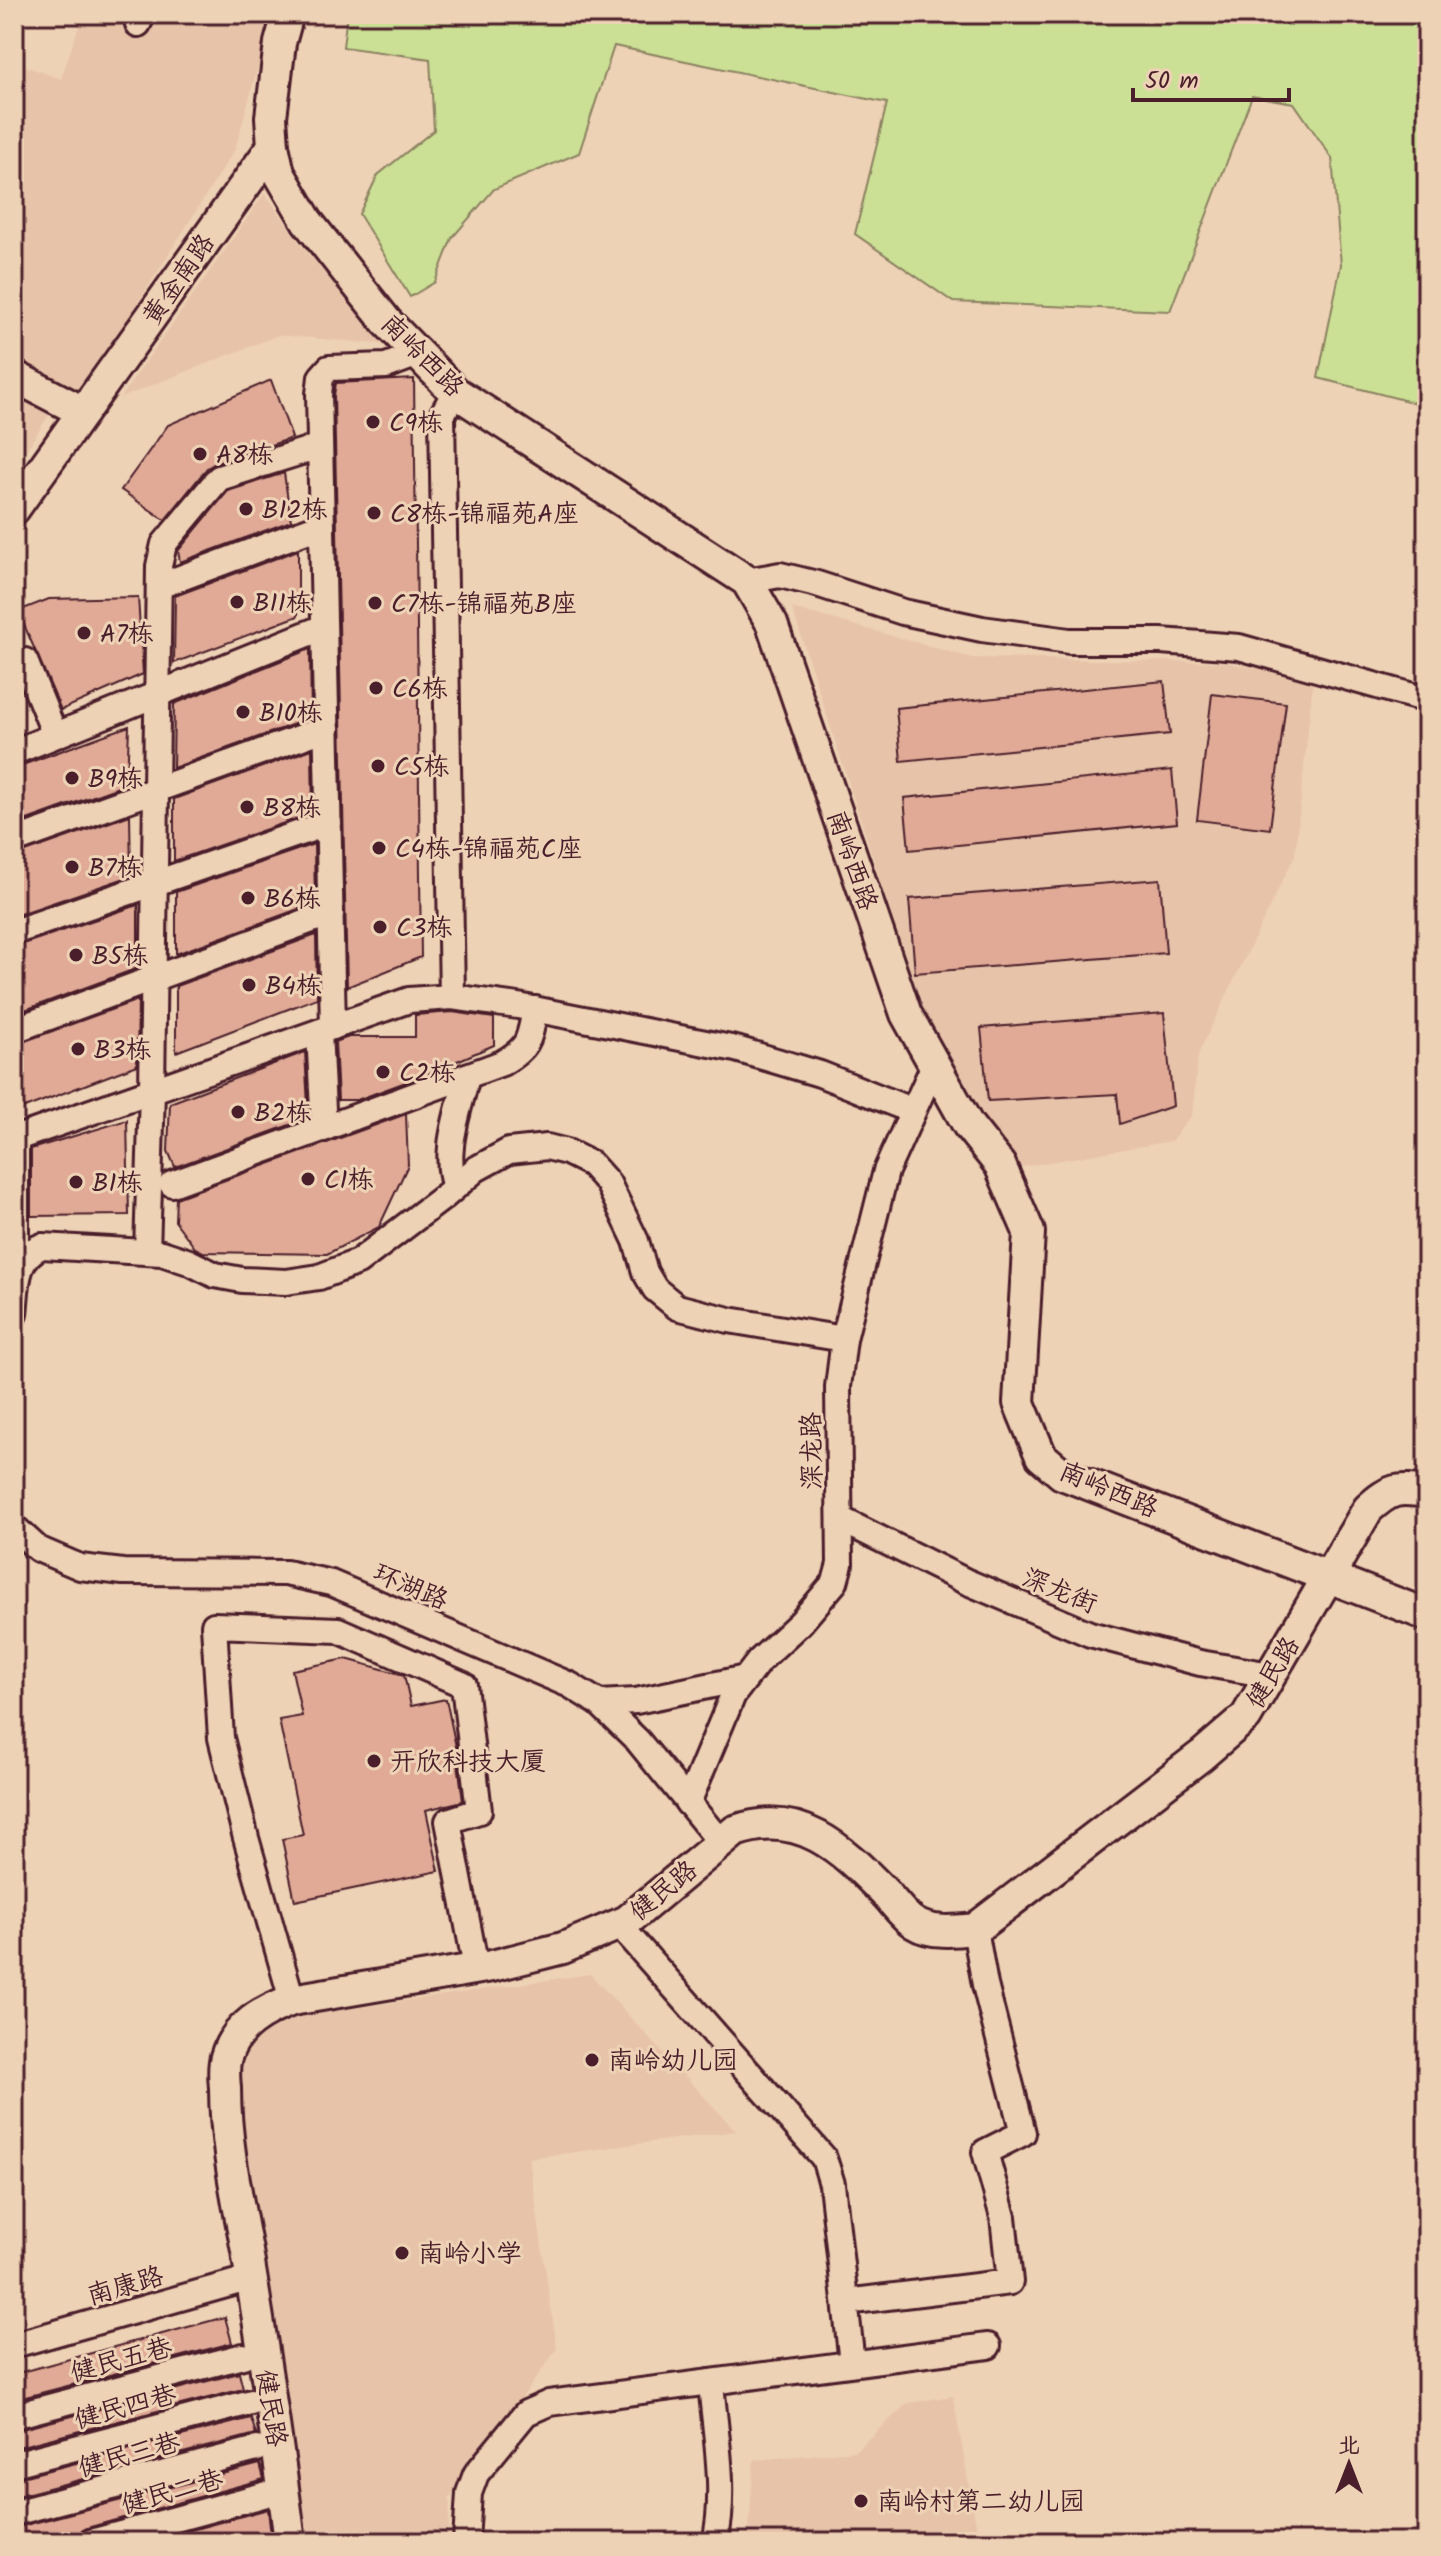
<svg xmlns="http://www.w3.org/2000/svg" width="1441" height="2556" font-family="Kalam,'LXGW WenKai TC',sans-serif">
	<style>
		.built { fill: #e7c3a9 }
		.green { fill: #cbe095; stroke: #8a8060; stroke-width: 2 }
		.building { fill: #e0aa96; stroke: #4a1f2b; stroke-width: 2 }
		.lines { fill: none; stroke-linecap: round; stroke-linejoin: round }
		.minor-casing { stroke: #4a1f2b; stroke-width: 30 }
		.tertiary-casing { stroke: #4a1f2b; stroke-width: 36 }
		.minor { stroke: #eed2b5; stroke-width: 24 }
		.tertiary { stroke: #eed2b5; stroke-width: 30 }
		.poi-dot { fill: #4a1f2b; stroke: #eed2b5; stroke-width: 3 }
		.labels { text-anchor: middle; stroke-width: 6; stroke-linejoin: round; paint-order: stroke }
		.street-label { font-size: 26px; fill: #4a1f2b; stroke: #eed2b5 }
		.poi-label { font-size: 26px; fill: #4a1f2b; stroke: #eed2b5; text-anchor: start }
	</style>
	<rect width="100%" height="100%" fill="#eed2b5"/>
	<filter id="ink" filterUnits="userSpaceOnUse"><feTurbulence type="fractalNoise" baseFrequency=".0125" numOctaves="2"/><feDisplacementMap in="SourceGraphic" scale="16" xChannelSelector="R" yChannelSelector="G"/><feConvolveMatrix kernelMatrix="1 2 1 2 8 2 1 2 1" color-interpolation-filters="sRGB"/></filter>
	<g filter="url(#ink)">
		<g class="built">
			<path d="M83,14H273L235,149L78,398L65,390L14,469V62L61,79Z"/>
			<path d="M265,193L302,246L389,345L279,335L120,398Z"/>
			<path d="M792,608L972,658L1224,662L1313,680L1295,855L1198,1054L1192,1115L1171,1141L1021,1167L976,1105L936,1041L908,966Z"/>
			<path d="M590,1974L736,2131L529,2158L557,2349L450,2497L448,2542H303L237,2081L240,2060L259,2036L286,2018Z"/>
			<path d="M953,2396L979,2542H748L754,2460L855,2451L908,2403Z"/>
		</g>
		<path class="green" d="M347,14H1427V406L1318,378L1341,265L1332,158L1294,103L1252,96L1170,311L953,302L855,234L887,103L614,46L579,153L494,189L452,238L435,282L410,297L359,214L378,175L434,130L430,59L343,47Z"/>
		<g class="building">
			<path d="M414,379L421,957L347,987L334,395L336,383Z"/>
			<path d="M271,380L292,438L214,464L207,468L165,520L121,490L168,425Z"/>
			<path d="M284,473L291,521L180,562L178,551L228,491Z"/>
			<path d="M298,550V616L174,663L175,596Z"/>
			<path d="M138,597L143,674L61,710L18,611L49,599Z"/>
			<path d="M310,649L311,718L173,768L174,704Z"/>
			<path d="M1164,681L1170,734L901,761L896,708Z"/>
			<path d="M1212,694L1286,703L1270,829L1197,820Z"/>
			<path d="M129,726L127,784L16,824L17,767Z"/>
			<path d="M312,749L313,813L174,861V799Z"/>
			<path d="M1172,770L1177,823L909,850L904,798Z"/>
			<path d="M130,815L131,876L14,916V856Z"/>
			<path d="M314,844L315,903L176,954V892Z"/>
			<path d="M1160,879L1166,953L915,973L909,899Z"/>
			<path d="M138,905V968L14,1014V947Z"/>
			<path d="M316,935L317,998L176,1052V986Z"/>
			<path d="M138,1000L137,1065L14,1112V1045Z"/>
			<path d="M452,1012L494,1018V1045L425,1075L357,1100H338L335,1042L349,1037H415V1015Z"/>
			<path d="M1164,1013L1173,1106L1120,1124L1117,1094L988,1101L981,1028Z"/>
			<path d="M305,1052L308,1106L306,1119L175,1167L168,1151L170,1103Z"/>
			<path d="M406,1114L408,1165L379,1227L327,1254L203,1252L195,1248L175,1221L176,1198Z"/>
			<path d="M127,1120L129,1215L31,1216V1149Z"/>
			<path d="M346,1659L404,1675L411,1706L446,1699L456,1747L463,1801L426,1810L439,1871L295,1901L282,1839L303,1835L279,1720L302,1716L292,1670Z"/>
			<path d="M225,2317L232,2343L14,2400V2374Z"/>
			<path d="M239,2373L243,2389L14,2448V2431Z"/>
			<path d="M251,2418L256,2434L14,2497V2479Z"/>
			<path d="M260,2464L264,2479L87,2528L80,2532L76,2542H14V2528Z"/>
			<path d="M268,2509L271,2537L252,2542H148Z"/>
		</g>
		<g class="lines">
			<g class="minor-casing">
				<g id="minor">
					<path d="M138,24L143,14"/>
					<path d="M747,581L780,575L817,584L903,612L982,629L1069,641H1161L1239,647L1427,700"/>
					<path d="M159,586L322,525"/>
					<path d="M25,661L55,735"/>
					<path d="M14,752L324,627"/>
					<path d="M14,841L327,728"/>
					<path d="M14,932L329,823"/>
					<path d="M452,997L442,415L455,392"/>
					<path d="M333,1027L319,394L321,377L329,368L386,366L418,354"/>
					<path d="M14,1030L331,913"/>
					<path d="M319,1032L324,1129"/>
					<path d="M14,1139L409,1000L452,997L518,1006L736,1049L820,1074L913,1111"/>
					<path d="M16,1139V1243L26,1256"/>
					<path d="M172,1184L502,1063C530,1047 529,1040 535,1009"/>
					<path d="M455,1187C442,1152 459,1111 467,1076"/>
					<path d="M147,1251L152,1091L159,566L164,544L219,478L320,446"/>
					<path d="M14,1314C17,1289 14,1257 42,1246L162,1253L189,1262L215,1275L242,1280L286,1282L319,1277L358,1262L445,1196L476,1169L509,1151L547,1147L567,1152L591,1164L608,1183L636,1241L645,1272L655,1289L677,1307L729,1320L844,1339"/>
					<path d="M840,1519L965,1581L1090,1634L1200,1663L1271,1675"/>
					<path d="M14,1527L38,1549L80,1567L123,1572L286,1573L331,1583L570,1685L599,1703L638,1741L721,1843"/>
					<path d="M599,1703L636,1701L746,1678"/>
					<path d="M688,1803L733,1695L759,1661L801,1622L835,1582L840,1564L838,1387L844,1339L886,1171L934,1065"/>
					<path d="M619,1925L824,2158L832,2184L852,2363"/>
					<path d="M292,2000L246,1838L221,1738L214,1625L338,1630L464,1685L479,1811L448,1821L476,1968"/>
					<path d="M846,2302L1010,2282L1003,2217L985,2152L1023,2133L985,1985L975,1929"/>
					<path d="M14,2345L251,2278"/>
					<path d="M711,2382C715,2434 727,2491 715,2542"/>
					<path d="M14,2416L243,2356"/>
					<path d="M14,2464L251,2402"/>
					<path d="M14,2513L257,2449"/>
					<path d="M91,2542L267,2494"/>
					<path d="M466,2542L469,2493L476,2474L526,2413L549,2403L988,2346"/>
				</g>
			</g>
			<g class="tertiary-casing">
				<g id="tertiary">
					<path d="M288,14L280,43L271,117L273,146L279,173L307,221L386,321L455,392L747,581L772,624L906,1014L968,1125L1000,1165L1029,1232L1019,1403L1041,1456L1062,1474L1427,1615"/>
					<path d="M14,376L83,412"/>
					<path d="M14,509L273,146"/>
					<path d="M290,2542C278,2445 263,2348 247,2251C237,2197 225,2142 225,2088C224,2078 223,2067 226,2057C235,2026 263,2011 292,2000L492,1966L563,1948L627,1921L735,1831C799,1808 841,1848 884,1892C893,1901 903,1916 914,1923C931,1934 956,1931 975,1929L1202,1755L1246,1717L1368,1509C1391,1488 1397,1488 1427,1492"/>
				</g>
			</g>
			<use href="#minor" class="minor"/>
			<use href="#tertiary" class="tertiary"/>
		</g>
	</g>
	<g class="poi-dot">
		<circle cx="373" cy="422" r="8"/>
		<circle cx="200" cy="454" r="8"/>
		<circle cx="246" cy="509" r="8"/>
		<circle cx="374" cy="513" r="8"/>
		<circle cx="237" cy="602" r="8"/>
		<circle cx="375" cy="603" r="8"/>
		<circle cx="84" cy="633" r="8"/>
		<circle cx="376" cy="688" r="8"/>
		<circle cx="243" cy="712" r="8"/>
		<circle cx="378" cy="766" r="8"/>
		<circle cx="72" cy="778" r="8"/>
		<circle cx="247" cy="807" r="8"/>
		<circle cx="379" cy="848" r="8"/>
		<circle cx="72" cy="867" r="8"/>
		<circle cx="248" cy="898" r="8"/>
		<circle cx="380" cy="927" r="8"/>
		<circle cx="76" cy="955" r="8"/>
		<circle cx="249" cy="985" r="8"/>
		<circle cx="78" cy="1049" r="8"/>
		<circle cx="383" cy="1072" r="8"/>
		<circle cx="238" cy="1112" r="8"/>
		<circle cx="308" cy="1179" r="8"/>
		<circle cx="76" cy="1182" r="8"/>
		<circle cx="374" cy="1761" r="8"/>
		<circle cx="592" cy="2060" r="8"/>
		<circle cx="402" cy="2253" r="8"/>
		<circle cx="861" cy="2501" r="8"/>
	</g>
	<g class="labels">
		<g class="street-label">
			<text transform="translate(178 279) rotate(-55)" y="9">黄金南路</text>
			<text transform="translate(423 355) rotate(45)" y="9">南岭西路</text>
			<text transform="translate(853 860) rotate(71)" y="9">南岭西路</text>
			<text transform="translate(811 1451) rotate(-91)" y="9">深龙路</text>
			<text transform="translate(1109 1489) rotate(23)" y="9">南岭西路</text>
			<text transform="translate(411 1586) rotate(23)" y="9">环湖路</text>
			<text transform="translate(1060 1590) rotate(22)" y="9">深龙街</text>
			<text transform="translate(1272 1672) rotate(-59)" y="9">健民路</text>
			<text transform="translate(663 1890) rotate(-39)" y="9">健民路</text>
			<text transform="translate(125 2285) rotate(-16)" y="9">南康路</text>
			<text transform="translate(121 2359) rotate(-15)" y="9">健民五巷</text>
			<text transform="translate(125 2406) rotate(-15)" y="9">健民四巷</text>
			<text transform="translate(272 2408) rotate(81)" y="9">健民路</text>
			<text transform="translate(129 2454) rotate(-15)" y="9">健民三巷</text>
			<text transform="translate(172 2491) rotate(-15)" y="9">健民二巷</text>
		</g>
		<g class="poi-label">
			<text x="389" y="431">C9栋</text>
			<text x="216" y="463">A8栋</text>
			<text x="262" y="518">B12栋</text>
			<text x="390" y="522">C8栋-锦福苑A座</text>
			<text x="253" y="611">B11栋</text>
			<text x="391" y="612">C7栋-锦福苑B座</text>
			<text x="100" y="642">A7栋</text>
			<text x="392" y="697">C6栋</text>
			<text x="259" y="721">B10栋</text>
			<text x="394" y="775">C5栋</text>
			<text x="88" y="787">B9栋</text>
			<text x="263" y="816">B8栋</text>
			<text x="395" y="857">C4栋-锦福苑C座</text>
			<text x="88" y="876">B7栋</text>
			<text x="264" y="907">B6栋</text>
			<text x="396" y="936">C3栋</text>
			<text x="92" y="964">B5栋</text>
			<text x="265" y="994">B4栋</text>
			<text x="94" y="1058">B3栋</text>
			<text x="399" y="1081">C2栋</text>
			<text x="254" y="1121">B2栋</text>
			<text x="324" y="1188">C1栋</text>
			<text x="92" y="1191">B1栋</text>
			<text x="390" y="1770">开欣科技大厦</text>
			<text x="608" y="2069">南岭幼儿园</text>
			<text x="418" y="2262">南岭小学</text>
			<text x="877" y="2510">南岭村第二幼儿园</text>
		</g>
	</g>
	<rect width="1441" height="2556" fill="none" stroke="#eed2b5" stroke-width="48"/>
	<rect x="24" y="24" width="1393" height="2508" fill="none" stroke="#4a1f2b" stroke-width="3" filter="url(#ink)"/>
	<g transform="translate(1349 2464)" stroke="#eed2b5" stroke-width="6" paint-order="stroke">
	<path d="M0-6L14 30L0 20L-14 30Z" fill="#4a1f2b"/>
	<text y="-12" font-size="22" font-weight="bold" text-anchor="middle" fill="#4a1f2b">北</text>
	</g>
	<path d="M1133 88v12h156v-12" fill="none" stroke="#4a1f2b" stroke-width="4"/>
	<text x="1145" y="88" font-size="24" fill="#4a1f2b" stroke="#eed2b5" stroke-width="6" paint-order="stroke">50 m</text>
</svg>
